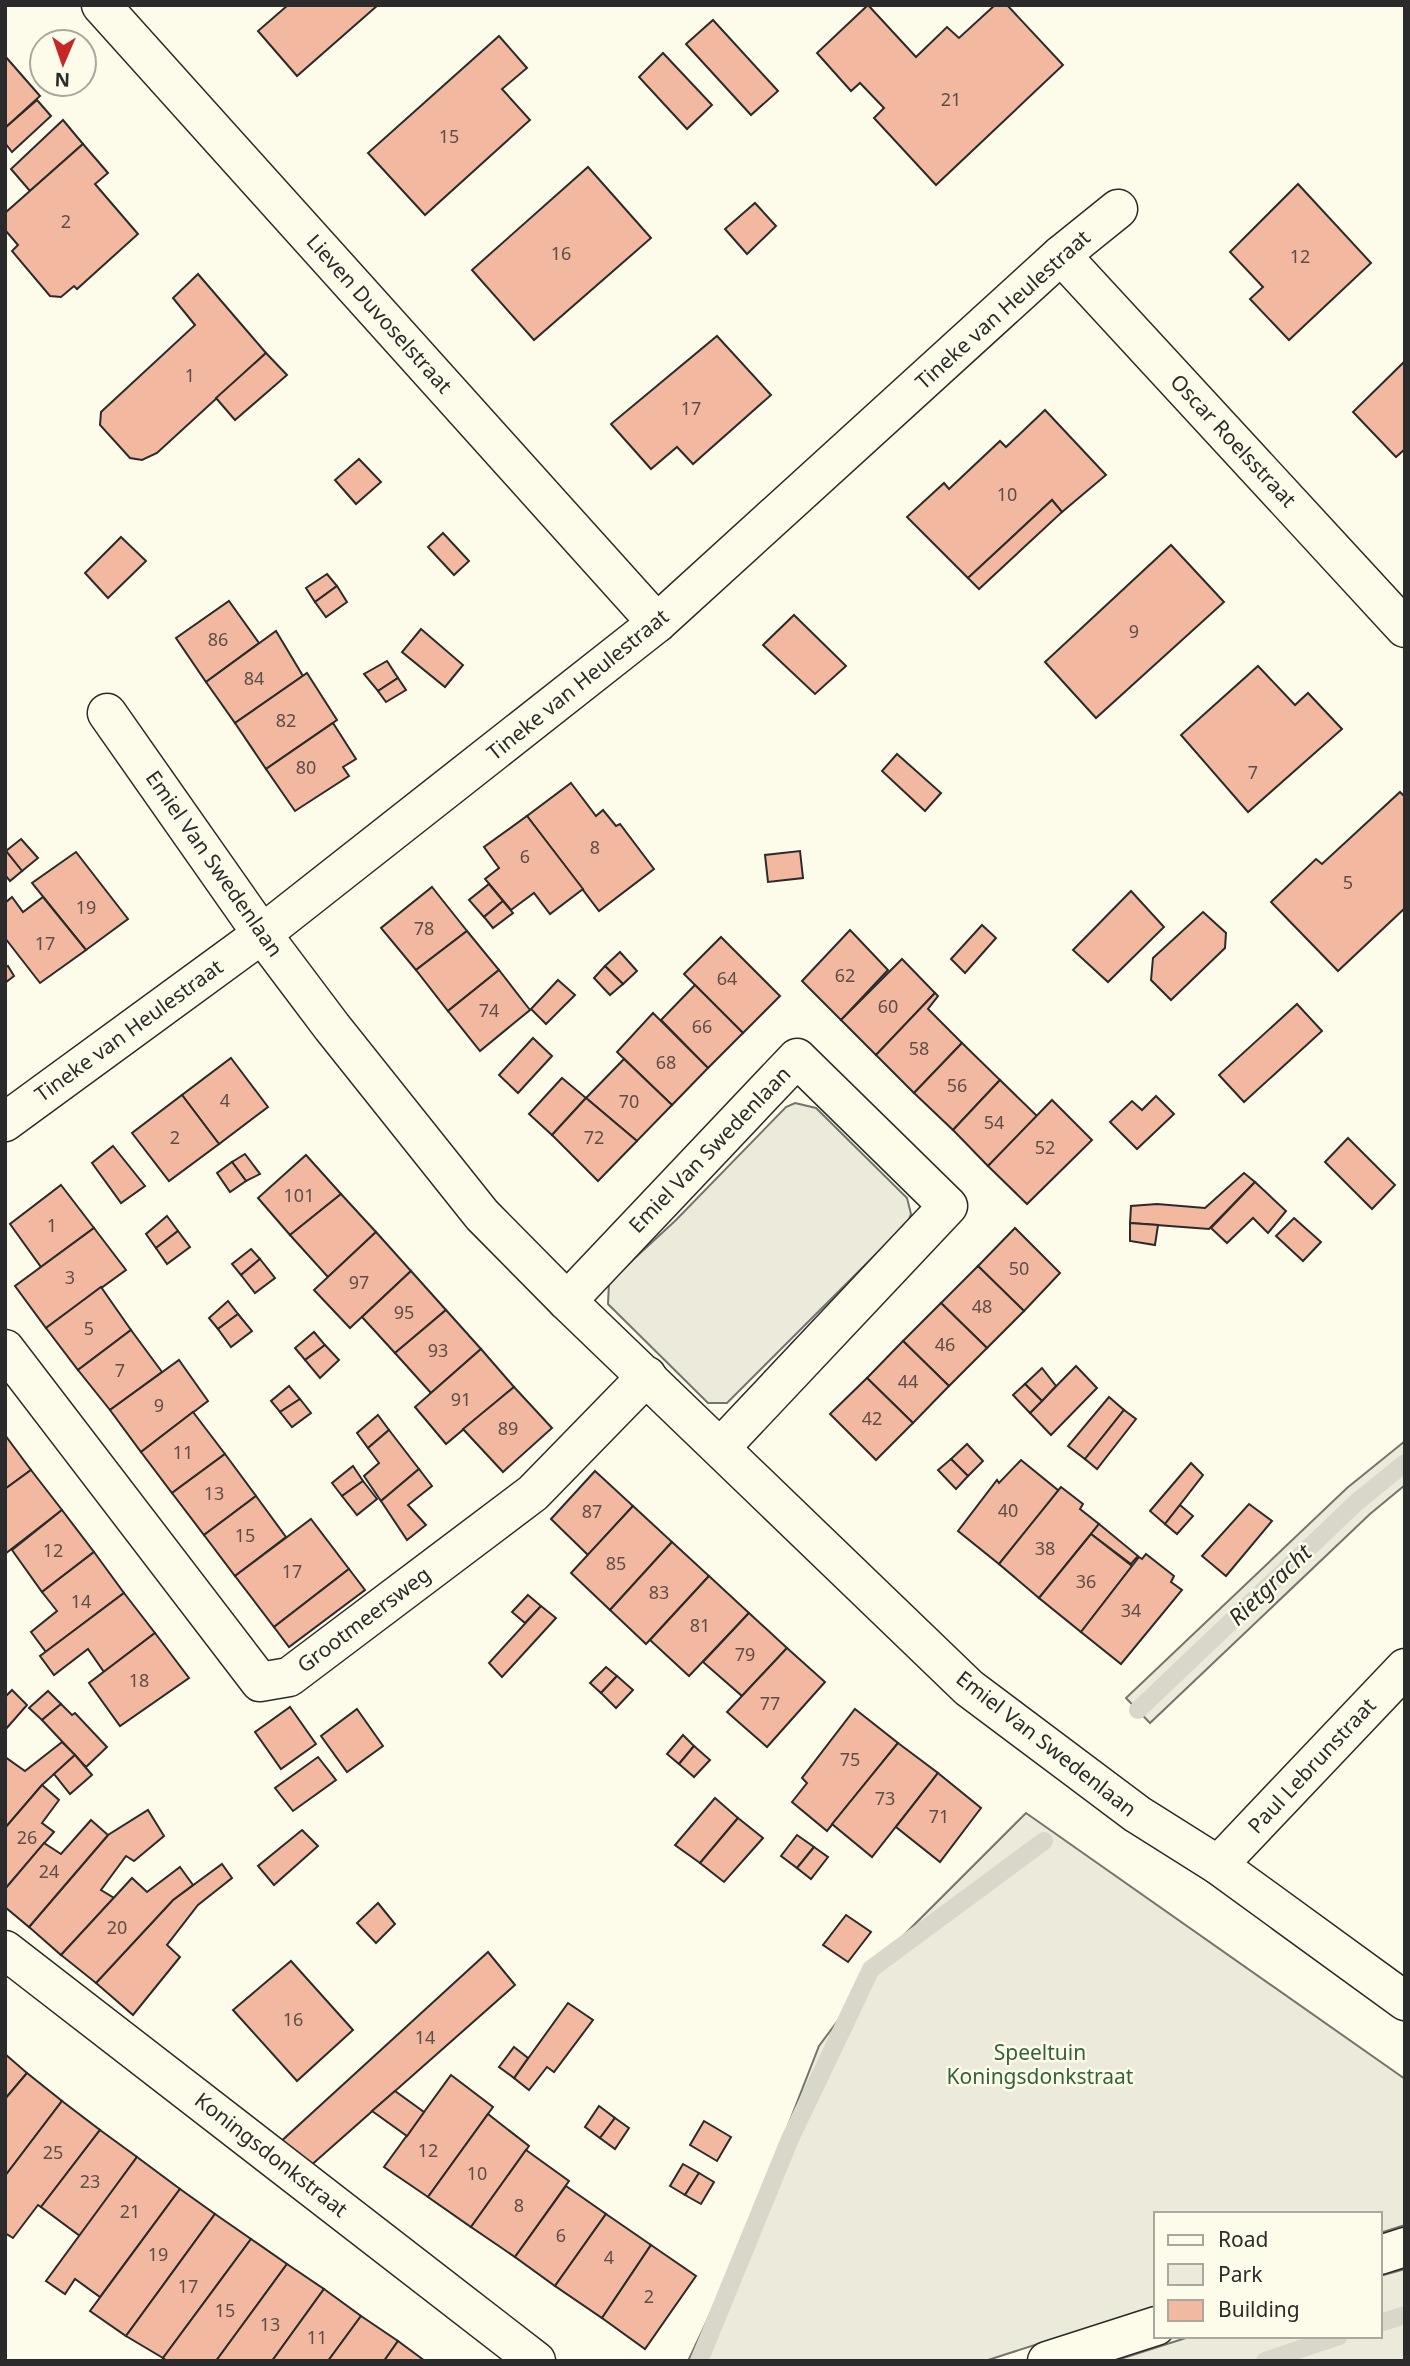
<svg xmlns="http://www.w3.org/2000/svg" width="1410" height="2366" font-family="'Noto Sans',sans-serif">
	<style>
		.green { fill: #ecebdb; stroke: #74746e; stroke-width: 2 }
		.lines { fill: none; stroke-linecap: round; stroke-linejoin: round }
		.stream { stroke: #d8d7c9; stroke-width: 18 }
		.building { fill: #f2b8a0; stroke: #2b2b2b; stroke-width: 2 }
		.minor-casing { stroke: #2b2b2b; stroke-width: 41 }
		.minor { stroke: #fdfbea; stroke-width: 38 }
		.labels { text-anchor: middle; stroke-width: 5; stroke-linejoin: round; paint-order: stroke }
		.number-label { font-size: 18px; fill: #5d4e48 }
		.street-label { font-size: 21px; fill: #2b2b2b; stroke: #fdfbea }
		.park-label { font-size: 21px; fill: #34623c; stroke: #fdfbea }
		.water-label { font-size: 23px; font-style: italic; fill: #2b2b2b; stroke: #fdfbea }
	</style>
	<rect width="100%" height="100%" fill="#fdfbea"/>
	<g class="green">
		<path d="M795,1103L816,1108L907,1198L911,1214L908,1222L727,1403H708L608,1304L609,1282L676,1220L786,1107Z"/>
		<path d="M1405,1441V1485L1370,1514L1150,1723L1126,1698L1347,1488Z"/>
		<path d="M1026,1813L1405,2079V2225L1380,2233V2214H1156V2306L985,2361H688L736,2259L819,2046L894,1945Z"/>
		<path d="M1405,2269V2361H1114L1192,2336H1380V2276Z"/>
	</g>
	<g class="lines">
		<g class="stream">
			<path d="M1138,1710L1358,1501L1405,1463"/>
			<path d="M1380,2323L1405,2315"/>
			<path d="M699,2361L790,2139L871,1969L1044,1841"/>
			<path d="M1265,2361L1339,2336"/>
		</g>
	</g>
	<g class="building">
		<path d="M288,5H378L297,76L258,31Z"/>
		<path d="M868,5L916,57L947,27L959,38L995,5H1007L1063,65L936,185L874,118L884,108L860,83L851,91L817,53Z"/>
		<path d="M713,20L778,91L751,115L686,44Z"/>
		<path d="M499,36L527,68L502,89L530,120L425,215L368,153Z"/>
		<path d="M663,53L712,105L687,129L639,77Z"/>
		<path d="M5,56L40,96L5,128Z"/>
		<path d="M37,100L51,116L12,152L5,143V128Z"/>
		<path d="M63,120L83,144L30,191L11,169Z"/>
		<path d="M83,144L108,173L95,184L138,234L77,289L74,286L61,297L50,296L12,251L18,245L5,230V213Z"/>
		<path d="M588,167L651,238L534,340L472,270Z"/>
		<path d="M1298,184L1371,263L1289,340L1250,299L1263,287L1230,252Z"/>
		<path d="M755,203L776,226L747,254L725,229Z"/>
		<path d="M198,274L266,353L157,453L142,460L130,458L100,425L101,412L195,325L173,298Z"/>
		<path d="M717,336L771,395L693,464L677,447L651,469L611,424Z"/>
		<path d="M266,353L287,375L235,420L216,398Z"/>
		<path d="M1405,361V449L1396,457L1353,412Z"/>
		<path d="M1045,410L1106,475L1062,512L1052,500L968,578L907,517L944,483L949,489L1000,441L1006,447Z"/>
		<path d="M359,459L381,482L356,504L335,480Z"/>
		<path d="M1052,500L1062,512L979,589L968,578Z"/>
		<path d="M443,533L469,561L454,575L428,547Z"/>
		<path d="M121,537L146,561L108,598L85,573Z"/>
		<path d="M1171,545L1224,602L1096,718L1045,662Z"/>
		<path d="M327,574L337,586L315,602L306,588Z"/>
		<path d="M337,586L347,602L326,617L315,602Z"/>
		<path d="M229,601L259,643L206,682L176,638Z"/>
		<path d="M794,615L846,666L815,694L763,645Z"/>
		<path d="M421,629L463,665L445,687L402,652Z"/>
		<path d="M276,631L303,676L235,723L206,682Z"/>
		<path d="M387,661L398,678L378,691L364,674Z"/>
		<path d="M1258,666L1295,705L1308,693L1342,729L1248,812L1181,735Z"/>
		<path d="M307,673L337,720L266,769L235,723Z"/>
		<path d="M398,678L406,690L386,702L378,691Z"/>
		<path d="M333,723L356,759L343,767L349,776L295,811L266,769Z"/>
		<path d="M897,754L941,793L925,811L882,771Z"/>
		<path d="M571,783L596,816L603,810L616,826L620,824L654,869L599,911L527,816Z"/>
		<path d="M1400,792L1405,797V908L1338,971L1271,902L1316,859L1322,864Z"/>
		<path d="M527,816L583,889L550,914L534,893L511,910L485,879L499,868L484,847Z"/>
		<path d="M21,839L38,858L22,871L6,851Z"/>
		<path d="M6,851L22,871L10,881L5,875Z"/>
		<path d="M800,851L803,878L768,882L765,855Z"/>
		<path d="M76,852L128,919L86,950L32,883Z"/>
		<path d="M489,884L503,901L484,917L469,900Z"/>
		<path d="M432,887L467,931L416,970L381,928Z"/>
		<path d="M1131,891L1164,927L1108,982L1073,950Z"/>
		<path d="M12,897L23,912L43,897L86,950L40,983L5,938V903Z"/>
		<path d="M503,901L513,913L493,928L484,917Z"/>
		<path d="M1203,912L1226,933L1225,948L1171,1000L1151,980L1153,958Z"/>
		<path d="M982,925L996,938L965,973L951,959Z"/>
		<path d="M850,930L888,970L841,1020L802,981Z"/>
		<path d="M467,931L499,970L448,1011L416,970Z"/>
		<path d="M721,937L780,996L743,1033L684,974Z"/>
		<path d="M620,952L637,971L623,984L605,966Z"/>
		<path d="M902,959L935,993L876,1055L841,1020Z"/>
		<path d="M8,966L14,976L5,983V967Z"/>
		<path d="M605,966L623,984L610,995L594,978Z"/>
		<path d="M499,970L530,1010L480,1051L448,1011Z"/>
		<path d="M558,980L575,995L546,1024L531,1009Z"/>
		<path d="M695,985L743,1033L708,1068L661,1020Z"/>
		<path d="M935,993L938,996L928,1009L962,1043L914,1093L876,1055Z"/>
		<path d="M1297,1004L1322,1031L1244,1102L1219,1075Z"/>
		<path d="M653,1013L708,1068L672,1105L617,1052Z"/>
		<path d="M533,1038L552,1056L518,1093L499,1075Z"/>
		<path d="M962,1043L1000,1080L953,1130L914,1093Z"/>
		<path d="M231,1058L268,1107L219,1144L182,1095Z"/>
		<path d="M624,1059L672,1105L637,1141L586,1098Z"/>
		<path d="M562,1078L586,1098L552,1135L529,1114Z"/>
		<path d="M1000,1080L1037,1116L988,1166L953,1130Z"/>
		<path d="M182,1095L219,1144L169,1181L132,1133Z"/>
		<path d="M1156,1096L1174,1114L1137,1149L1110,1122L1132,1101L1142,1110Z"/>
		<path d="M586,1098L637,1141L598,1181L552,1135Z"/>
		<path d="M1052,1100L1092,1140L1027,1204L988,1166Z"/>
		<path d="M1348,1138L1395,1185L1372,1209L1325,1162Z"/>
		<path d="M113,1146L145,1186L121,1203L92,1163Z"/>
		<path d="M245,1154L260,1174L246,1181L232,1162Z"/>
		<path d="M306,1155L341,1194L290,1235L258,1198Z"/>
		<path d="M232,1162L246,1181L230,1192L217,1173Z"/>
		<path d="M1244,1173L1255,1182L1209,1229L1130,1223L1131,1206L1157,1204L1205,1208Z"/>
		<path d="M1255,1182L1286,1211L1268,1233L1253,1218L1227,1243L1211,1228Z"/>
		<path d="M61,1185L94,1228L41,1267L10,1224Z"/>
		<path d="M341,1194L376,1232L328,1277L290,1235Z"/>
		<path d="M167,1216L178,1231L156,1248L146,1234Z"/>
		<path d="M1294,1218L1321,1242L1303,1261L1276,1236Z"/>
		<path d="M1130,1223L1158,1225L1155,1245L1130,1241Z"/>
		<path d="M94,1228L126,1270L46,1328L15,1286Z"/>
		<path d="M1015,1228L1060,1273L1024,1311L978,1266Z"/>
		<path d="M178,1231L190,1247L167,1264L156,1248Z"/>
		<path d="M376,1232L411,1271L350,1328L314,1290Z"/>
		<path d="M251,1249L260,1259L241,1275L232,1264Z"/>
		<path d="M260,1259L275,1278L255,1293L241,1275Z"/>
		<path d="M978,1266L1024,1311L987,1348L941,1303Z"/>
		<path d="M411,1271L446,1310L395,1353L362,1317Z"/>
		<path d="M101,1287L131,1330L78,1370L46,1328Z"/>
		<path d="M228,1301L238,1314L218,1329L209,1318Z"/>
		<path d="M941,1303L987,1348L949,1386L903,1341Z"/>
		<path d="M446,1310L481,1349L431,1393L395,1353Z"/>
		<path d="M238,1314L252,1331L231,1347L218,1329Z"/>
		<path d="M131,1330L162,1372L110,1410L78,1370Z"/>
		<path d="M314,1332L325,1345L305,1360L295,1348Z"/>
		<path d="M903,1341L949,1386L913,1423L867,1378Z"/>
		<path d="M325,1345L339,1360L320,1378L305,1360Z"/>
		<path d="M481,1349L514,1387L446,1444L415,1407Z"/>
		<path d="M179,1360L208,1401L141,1452L110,1410Z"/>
		<path d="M1076,1366L1097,1388L1051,1435L1030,1413Z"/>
		<path d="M1042,1368L1056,1386L1042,1401L1025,1384Z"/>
		<path d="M867,1378L913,1423L876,1460L830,1414Z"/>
		<path d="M1025,1384L1042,1401L1030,1413L1013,1395Z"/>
		<path d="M289,1386L300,1399L280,1412L271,1401Z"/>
		<path d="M514,1387L552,1428L503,1472L463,1429Z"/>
		<path d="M1109,1397L1124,1410L1085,1459L1068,1446Z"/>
		<path d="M300,1399L311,1413L292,1427L280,1412Z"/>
		<path d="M1124,1410L1136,1419L1097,1469L1085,1459Z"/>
		<path d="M193,1412L225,1454L172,1493L141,1452Z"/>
		<path d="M378,1415L389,1430L368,1448L357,1433Z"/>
		<path d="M389,1430L419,1469L381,1501L364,1476L379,1463L368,1448Z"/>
		<path d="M5,1435L31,1470L5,1489Z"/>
		<path d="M967,1444L983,1461L968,1476L951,1459Z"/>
		<path d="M225,1454L256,1496L204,1535L172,1493Z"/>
		<path d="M951,1459L968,1476L956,1489L938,1470Z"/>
		<path d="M1021,1460L1059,1491L999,1564L958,1531L997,1480L999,1483Z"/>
		<path d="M1191,1463L1203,1475L1165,1524L1150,1511Z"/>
		<path d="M353,1466L363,1481L342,1496L332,1483Z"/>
		<path d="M419,1469L432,1486L408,1505L426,1525L407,1540L381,1501Z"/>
		<path d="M31,1470L62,1510L5,1554V1489Z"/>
		<path d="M595,1471L633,1506L588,1555L551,1519Z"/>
		<path d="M363,1481L377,1499L357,1515L342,1496Z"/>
		<path d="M1061,1487L1083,1504L1080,1509L1099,1524L1039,1598L999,1564Z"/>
		<path d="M256,1496L286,1537L235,1576L204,1535Z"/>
		<path d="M1249,1504L1272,1521L1226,1576L1202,1556Z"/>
		<path d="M1180,1505L1193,1516L1177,1534L1165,1524Z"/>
		<path d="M633,1506L672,1542L610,1610L571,1573Z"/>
		<path d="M62,1510L94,1552L42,1592L12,1550Z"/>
		<path d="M311,1519L349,1569L274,1627L235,1576Z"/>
		<path d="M1099,1524L1138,1556L1131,1564L1091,1534Z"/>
		<path d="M1091,1534L1132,1566L1081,1632L1039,1598Z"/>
		<path d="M672,1542L709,1576L646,1644L610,1610Z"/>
		<path d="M94,1552L124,1593L46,1652L31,1632L57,1611L42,1592Z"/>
		<path d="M1146,1554L1174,1576L1171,1582L1182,1590L1121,1664L1081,1632L1139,1557L1142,1559Z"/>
		<path d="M349,1569L365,1590L289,1647L274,1627Z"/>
		<path d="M709,1576L749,1613L689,1676L650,1640Z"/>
		<path d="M124,1593L155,1633L104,1672L88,1649L54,1675L40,1656Z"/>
		<path d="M528,1595L541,1606L525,1623L512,1612Z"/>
		<path d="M541,1606L556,1618L502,1677L489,1663Z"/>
		<path d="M749,1613L787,1648L742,1696L703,1662Z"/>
		<path d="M155,1633L189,1678L120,1726L89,1683Z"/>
		<path d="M787,1648L825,1682L767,1747L727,1712Z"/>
		<path d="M606,1667L617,1676L601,1693L590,1683Z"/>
		<path d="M617,1676L633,1690L616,1708L601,1693Z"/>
		<path d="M12,1690L27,1705L5,1730V1697Z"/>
		<path d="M48,1691L61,1704L42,1720L29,1708Z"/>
		<path d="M61,1704L72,1715L75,1713L107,1747L86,1767L42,1720Z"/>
		<path d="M290,1707L316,1744L281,1769L255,1732Z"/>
		<path d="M357,1709L383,1746L347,1772L321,1736Z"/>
		<path d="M855,1709L898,1743L827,1831L792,1802L807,1783L802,1778Z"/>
		<path d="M683,1735L694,1746L679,1764L667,1754Z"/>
		<path d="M62,1742L75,1755L42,1785L5,1828V1757L25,1771Z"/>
		<path d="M898,1743L938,1773L872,1857L832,1824Z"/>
		<path d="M694,1746L710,1760L694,1777L679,1764Z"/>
		<path d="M75,1755L92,1775L70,1794L54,1774Z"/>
		<path d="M318,1757L336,1780L293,1811L275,1788Z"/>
		<path d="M938,1773L981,1808L940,1862L896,1827Z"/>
		<path d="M42,1785L59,1800L42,1823L54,1832L5,1889V1828Z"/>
		<path d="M715,1798L738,1818L700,1863L675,1845Z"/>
		<path d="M148,1810L164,1836L134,1861L126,1856L101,1890L114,1898L61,1955L29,1927L108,1835Z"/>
		<path d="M738,1818L763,1838L724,1882L700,1863Z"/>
		<path d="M91,1820L108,1835L29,1927L5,1907V1889L44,1843L61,1854Z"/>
		<path d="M302,1830L318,1846L274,1885L258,1866Z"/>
		<path d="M797,1835L814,1847L797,1868L781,1856Z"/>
		<path d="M814,1847L828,1857L811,1879L797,1868Z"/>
		<path d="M222,1864L232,1878L198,1905L167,1945L180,1957L133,2015L96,1983L173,1900Z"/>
		<path d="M180,1867L193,1885L173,1900L96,1983L61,1955L132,1878L147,1892Z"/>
		<path d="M378,1903L395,1924L376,1943L357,1923Z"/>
		<path d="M846,1915L871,1932L848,1962L823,1945Z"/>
		<path d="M488,1952L515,1985L308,2168L277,2145Z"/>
		<path d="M291,1961L353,2030L297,2081L233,2010Z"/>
		<path d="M568,2003L593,2020L554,2072L547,2067L529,2090L514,2078Z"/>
		<path d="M514,2047L528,2058L514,2078L499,2067Z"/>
		<path d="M5,2054L27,2073L5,2099Z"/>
		<path d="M27,2073L62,2101L5,2176V2099Z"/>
		<path d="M451,2075L493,2107L428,2197L384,2167Z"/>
		<path d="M395,2091L424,2112L407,2136L372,2111Z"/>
		<path d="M62,2101L100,2130L41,2207L38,2205L13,2238L5,2233V2176Z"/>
		<path d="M599,2106L615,2118L600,2138L585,2127Z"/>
		<path d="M488,2114L529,2146L471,2227L428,2197Z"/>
		<path d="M615,2118L629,2128L615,2149L600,2138Z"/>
		<path d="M704,2121L731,2137L717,2161L690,2145Z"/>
		<path d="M100,2130L137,2157L80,2236L41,2207Z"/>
		<path d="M526,2150L569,2181L515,2257L471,2227Z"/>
		<path d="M137,2157L180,2189L100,2297L75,2279L65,2294L46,2281Z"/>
		<path d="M683,2164L699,2173L685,2195L670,2186Z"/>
		<path d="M699,2173L714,2182L701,2204L685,2195Z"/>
		<path d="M566,2186L606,2214L555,2286L515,2257Z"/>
		<path d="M180,2189L215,2214L126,2336L90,2311Z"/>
		<path d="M215,2214L251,2239L163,2358L126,2336Z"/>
		<path d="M606,2214L651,2245L602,2318L555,2286Z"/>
		<path d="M251,2239L287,2264L216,2361H167L163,2358Z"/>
		<path d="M651,2245L696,2276L645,2349L602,2318Z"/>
		<path d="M287,2264L324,2289L272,2361H216Z"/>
		<path d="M324,2289L361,2316L328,2361H272Z"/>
		<path d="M361,2316L398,2341L384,2361H328Z"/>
		<path d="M398,2341L425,2361H384Z"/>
	</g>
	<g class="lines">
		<g class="minor-casing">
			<g id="minor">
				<path d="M101,5L657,623"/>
				<path d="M1061,255L1405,628"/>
				<path d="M107,713L262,934L332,1027L482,1215L567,1301L969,1688L1137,1814L1218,1865L1405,2001"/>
				<path d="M5,1122L262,934L657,623L1061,255L1118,209"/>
				<path d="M567,1301L797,1058L948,1206L721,1447"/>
				<path d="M5,1349L260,1682L289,1677L533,1493L647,1376"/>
				<path d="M1218,1865L1405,1668"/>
				<path d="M5,1950L536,2361"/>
				<path d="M1380,2255L1405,2247"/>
				<path d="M1047,2361L1156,2326"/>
			</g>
		</g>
		<use href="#minor" class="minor"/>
	</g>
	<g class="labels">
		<g class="number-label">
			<text x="951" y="106">21</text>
			<text x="449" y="143">15</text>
			<text x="66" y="228">2</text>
			<text x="561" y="260">16</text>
			<text x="1300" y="263">12</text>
			<text x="190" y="382">1</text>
			<text x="691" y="415">17</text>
			<text x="1007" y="501">10</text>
			<text x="1134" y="638">9</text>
			<text x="218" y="646">86</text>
			<text x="254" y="685">84</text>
			<text x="286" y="727">82</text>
			<text x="306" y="774">80</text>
			<text x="1253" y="779">7</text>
			<text x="595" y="854">8</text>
			<text x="525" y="863">6</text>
			<text x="1348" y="889">5</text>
			<text x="86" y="914">19</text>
			<text x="424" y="935">78</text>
			<text x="45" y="950">17</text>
			<text x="845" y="982">62</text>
			<text x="727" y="985">64</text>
			<text x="888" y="1013">60</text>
			<text x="489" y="1017">74</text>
			<text x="702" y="1033">66</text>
			<text x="919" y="1055">58</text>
			<text x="666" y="1069">68</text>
			<text x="957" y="1092">56</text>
			<text x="225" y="1107">4</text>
			<text x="629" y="1108">70</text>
			<text x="994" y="1129">54</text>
			<text x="175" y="1144">2</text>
			<text x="594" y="1144">72</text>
			<text x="1045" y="1154">52</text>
			<text x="299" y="1202">101</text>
			<text x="52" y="1232">1</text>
			<text x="1019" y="1275">50</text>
			<text x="70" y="1284">3</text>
			<text x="359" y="1289">97</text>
			<text x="982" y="1313">48</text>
			<text x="404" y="1319">95</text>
			<text x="89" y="1335">5</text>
			<text x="945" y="1351">46</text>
			<text x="438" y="1357">93</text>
			<text x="120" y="1377">7</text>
			<text x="908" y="1388">44</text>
			<text x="461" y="1406">91</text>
			<text x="159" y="1412">9</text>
			<text x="872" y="1425">42</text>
			<text x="508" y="1435">89</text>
			<text x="183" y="1459">11</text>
			<text x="214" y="1500">13</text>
			<text x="1008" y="1517">40</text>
			<text x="592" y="1518">87</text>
			<text x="245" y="1542">15</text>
			<text x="1045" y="1555">38</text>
			<text x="53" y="1557">12</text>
			<text x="616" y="1570">85</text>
			<text x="292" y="1578">17</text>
			<text x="1086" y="1588">36</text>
			<text x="659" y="1599">83</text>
			<text x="81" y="1608">14</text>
			<text x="1131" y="1617">34</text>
			<text x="700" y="1632">81</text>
			<text x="745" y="1661">79</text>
			<text x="139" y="1687">18</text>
			<text x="770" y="1710">77</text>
			<text x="850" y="1766">75</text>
			<text x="885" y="1805">73</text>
			<text x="939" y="1823">71</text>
			<text x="27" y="1844">26</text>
			<text x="49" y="1878">24</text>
			<text x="117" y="1934">20</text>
			<text x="293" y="2026">16</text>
			<text x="425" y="2044">14</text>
			<text x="428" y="2157">12</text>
			<text x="53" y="2159">25</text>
			<text x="477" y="2180">10</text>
			<text x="90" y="2188">23</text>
			<text x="519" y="2212">8</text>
			<text x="130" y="2218">21</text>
			<text x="561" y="2242">6</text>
			<text x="158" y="2261">19</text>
			<text x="609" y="2264">4</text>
			<text x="188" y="2293">17</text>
			<text x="649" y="2303">2</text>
			<text x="225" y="2317">15</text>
			<text x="270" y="2331">13</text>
			<text x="317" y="2344">11</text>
		</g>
		<g class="street-label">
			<text transform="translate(1003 310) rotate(-42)" y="7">Tineke van Heulestraat</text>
			<text transform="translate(379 314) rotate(48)" y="7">Lieven Duvoselstraat</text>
			<text transform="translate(1233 441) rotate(47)" y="7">Oscar Roelsstraat</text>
			<text transform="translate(578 685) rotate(-39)" y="7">Tineke van Heulestraat</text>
			<text transform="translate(214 864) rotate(55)" y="7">Emiel Van Swedenlaan</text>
			<text transform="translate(129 1031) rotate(-36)" y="7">Tineke van Heulestraat</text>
			<text transform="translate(710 1150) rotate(-46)" y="7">Emiel Van Swedenlaan</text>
			<text transform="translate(364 1620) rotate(-37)" y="7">Grootmeersweg</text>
			<text transform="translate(1046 1744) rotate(38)" y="7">Emiel Van Swedenlaan</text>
			<text transform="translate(1312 1766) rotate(-47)" y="7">Paul Lebrunstraat</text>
			<text transform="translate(271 2155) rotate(38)" y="7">Koningsdonkstraat</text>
		</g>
		<g class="park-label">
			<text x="1040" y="2060">Speeltuin<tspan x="1040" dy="24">Koningsdonkstraat</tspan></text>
		</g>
		<g class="water-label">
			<text transform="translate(1270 1585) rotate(-44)" y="8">Rietgracht</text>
		</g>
	</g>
	<rect width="1410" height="2366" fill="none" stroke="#2b2b2b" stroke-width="14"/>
	<rect x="1154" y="2212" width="228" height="126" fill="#fdfbea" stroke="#a9a89e" stroke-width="2"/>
	<rect x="1168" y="2235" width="35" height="10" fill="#fdfbea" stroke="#a9a89e" stroke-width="2"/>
	<text x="1218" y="2247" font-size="21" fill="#2b2b2b">Road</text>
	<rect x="1168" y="2264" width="35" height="21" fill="#ecebdb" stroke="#a9a89e" stroke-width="2"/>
	<text x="1218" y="2282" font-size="21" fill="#2b2b2b">Park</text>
	<rect x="1168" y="2300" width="35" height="21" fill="#f2b8a0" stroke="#a9a89e" stroke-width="2"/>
	<text x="1218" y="2317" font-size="21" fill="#2b2b2b">Building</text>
	<g transform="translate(63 63) rotate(182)"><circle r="33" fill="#fdfbea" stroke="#a9a89e" stroke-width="2"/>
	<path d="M0-5L12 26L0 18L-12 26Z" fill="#c62828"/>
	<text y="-10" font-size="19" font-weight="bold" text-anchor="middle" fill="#2b2b2b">N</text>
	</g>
</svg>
